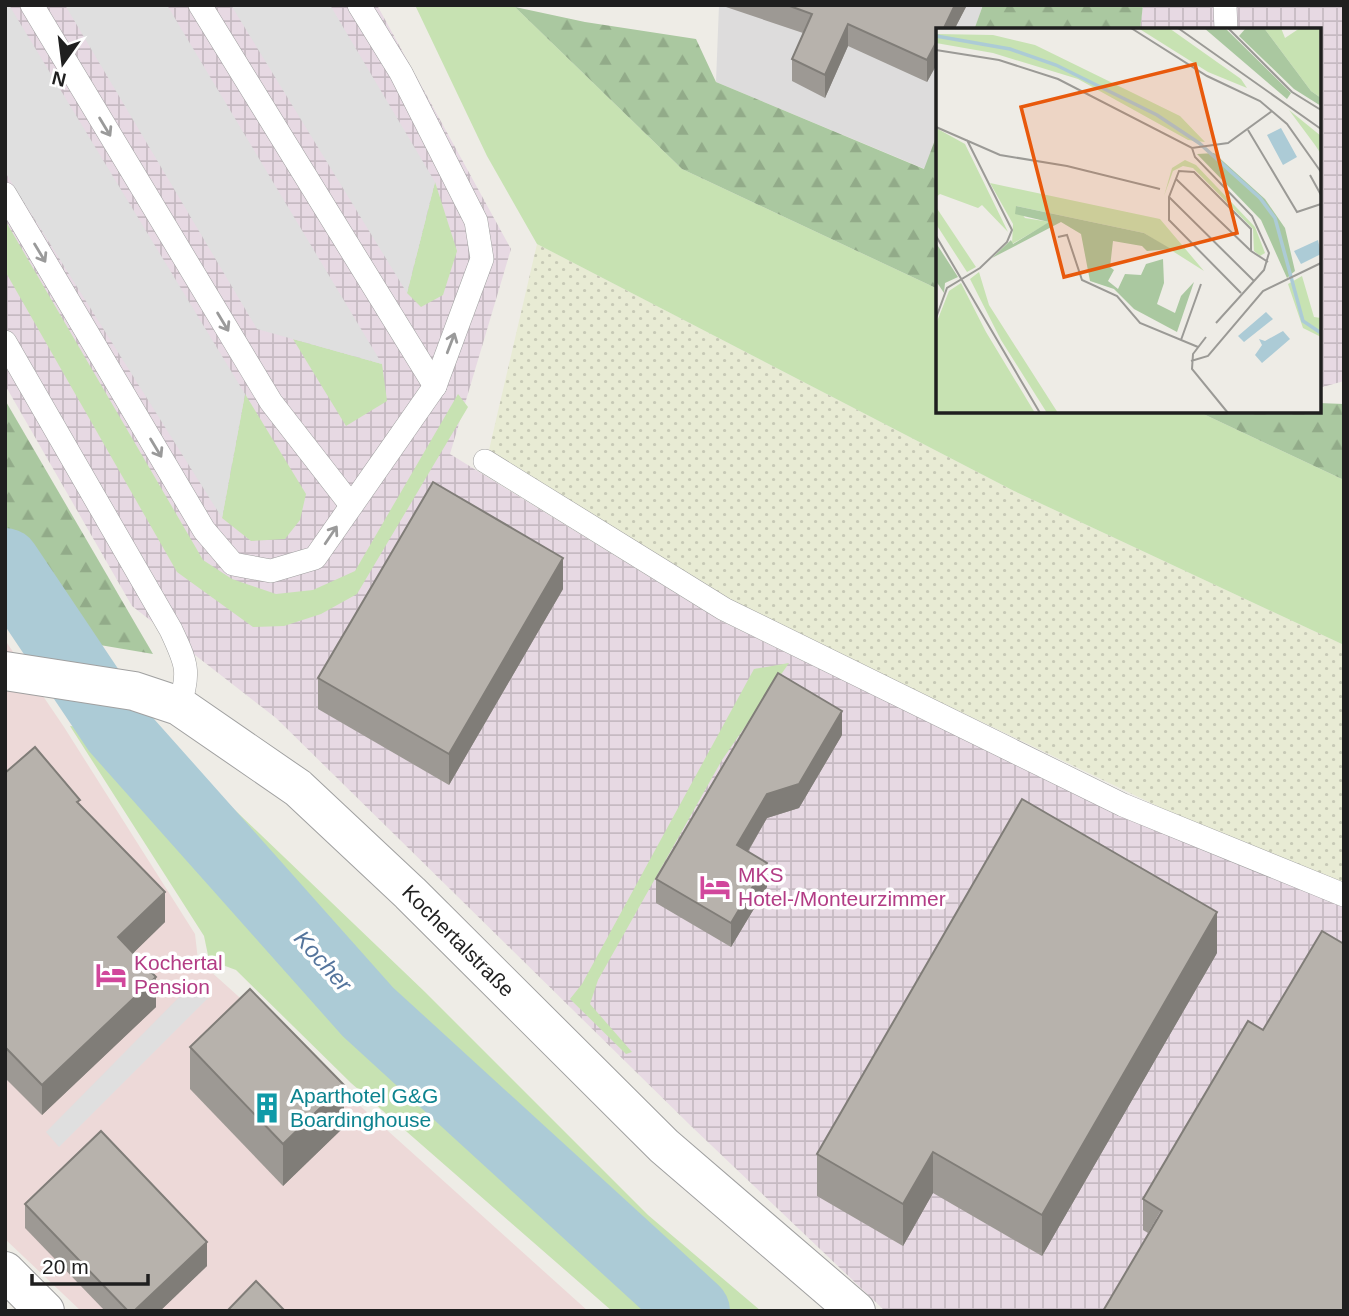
<svg xmlns="http://www.w3.org/2000/svg" width="1349" height="1316" font-family="Helvetica,sans-serif">
	<style>
		.residential { fill: #dddcdc }
		.commercial { fill: #edd9d8 }
		.industrial { fill: url(#industrial-grid) }
		.farmland { fill: url(#farmland-dots) }
		.grass { fill: #c7e2b2 }
		.forest { fill: url(#forest-firs) }
		.parking { fill: #dfdfdf }
		.lines { fill: none; stroke-linecap: round; stroke-linejoin: round }
		.river { stroke: #accbd6; stroke-width: 70 }
		.lane-casing { stroke: #a0a0a0; stroke-width: 24 }
		.street-casing { stroke: #a0a0a0; stroke-width: 40 }
		.lane { stroke: #fff; stroke-width: 23 }
		.street { stroke: #fff; stroke-width: 38 }
		.wall { fill: #9d9994 }
		.shaded-wall { fill: #807d78 }
		.building { fill: #b7b2ac; stroke: #807d78; stroke-width: 2 }
		.oneway { stroke: #9a9a9a }
		.labels { text-anchor: middle; stroke-width: 7; stroke-linejoin: round; paint-order: stroke }
		.hotel-label { font-size: 21px; fill: #b23c85; stroke: #fff; text-anchor: start }
		.street-label { font-size: 21px; fill: #1f1f1f; stroke: #fff }
		.culture-label { font-size: 21px; fill: #0d838f; stroke: #fff; text-anchor: start }
		.water-label { font-size: 23px; font-style: italic; fill: #54749c; stroke: #fff }
		.inset-river { fill: none; stroke: #accbd6; stroke-width: 3.5 }
		.inset-road { fill: none; stroke: #9b9a96; stroke-width: 2 }
		.view { fill: #e8590c; fill-opacity: 0.15; stroke: #e8590c; stroke-width: 3.5 }
		.inset-edge { fill: none; stroke: #1f1f1f; stroke-width: 3.5 }
	</style>
	<defs>
		<pattern id="industrial-grid" width="8" height="8" patternUnits="userSpaceOnUse" patternTransform="scale(1.75)"><rect width="8" height="8" fill="#e7d9e3"/><path d="M0 4h8M4 0v8" fill="none" stroke="#c6bac2"/></pattern>
		<pattern id="farmland-dots" width="8" height="8" patternUnits="userSpaceOnUse" patternTransform="scale(1.75)"><rect width="8" height="8" fill="#e8ebd4"/><path d="M2 2h.1M6 6h.1" fill="none" stroke="#c7c9b6" stroke-width="1.8" stroke-linecap="round"/></pattern>
		<pattern id="forest-firs" width="22" height="20" patternUnits="userSpaceOnUse" patternTransform="scale(1.75)"><rect width="22" height="20" fill="#aac8a0"/><path d="M5 1l3.5 6h-7zM16 11l3.5 6h-7z" fill="#92ab89"/></pattern>
	</defs>
	<rect width="100%" height="100%" fill="#eeece6"/>
	<path class="residential" d="M719,5H983L974,30H938V132L925,169L716,82Z"/>
	<path class="commercial" d="M5,640L64,727L195,934L198,960L588,1311H81L5,1239Z"/>
	<g class="industrial">
		<path d="M5,5H377L511,249L450,454L721,621L923,719L1344,901V1311H885L690,1125L276,718L132,606L5,385Z"/>
		<path d="M1143,5H1344V381L1319,388V30H1140Z"/>
	</g>
	<path class="farmland" d="M537,244L1014,491L1344,645V885L1226,839L696,585L489,450Z"/>
	<g class="grass">
		<path d="M415,5H513L682,169L938,289V411H1197L1344,480V645L1014,491L537,244L487,156Z"/>
		<path d="M435,182L457,251L443,295L421,307L407,293Z"/>
		<path d="M5,220L203,560L232,579L276,594L313,590L355,571L458,394L468,407L357,594L321,614L284,626L253,627L177,572L5,271Z"/>
		<path d="M293,339L382,364L387,401L346,426Z"/>
		<path d="M245,394L306,494L300,520L285,539L251,541L222,518Z"/>
		<path d="M789,663L722,760L598,980L590,1004L632,1052L626,1054L570,999L582,984L754,669Z"/>
		<path d="M70,726L99,728L192,769L425,992L648,1215L761,1311H612L351,1083L236,970L209,960L204,936Z"/>
	</g>
	<g class="forest">
		<path d="M983,5H1143L1140,30H974Z"/>
		<path d="M515,7L585,22L696,39L716,82L924,169L938,132V289L682,169Z"/>
		<path d="M5,400L153,654L23,632L5,605Z"/>
		<path d="M1319,403L1344,404V480L1197,411H1319Z"/>
	</g>
	<g class="parking">
		<path d="M5,5H9L245,394L222,518L5,172Z"/>
		<path d="M65,5H167L382,364L257,329Z"/>
		<path d="M231,5H330L435,182L407,293Z"/>
		<path d="M195,981L210,996L59,1147L46,1132Z"/>
	</g>
	<g class="lines">
		<path class="river" d="M5,563L117,730L368,1012L695,1311"/>
		<g class="lane-casing">
			<g id="lane">
				<path d="M32,5L271,402L351,505"/>
				<path d="M200,5L435,386"/>
				<path d="M1225,5L1226,30"/>
				<path d="M5,194L204,530L233,564L271,571L315,558L435,386L482,259L476,221L401,73L359,5"/>
				<path d="M5,342L171,630C186,662 191,672 179,706"/>
				<path d="M485,461L724,609L1123,805L1344,895"/>
			</g>
		</g>
		<g class="street-casing">
			<g id="street">
				<path d="M5,671L134,691L179,706L298,788L410,893L664,1146L856,1311"/>
				<path d="M5,1271L45,1311"/>
			</g>
		</g>
		<use href="#lane" class="lane"/>
		<use href="#street" class="street"/>
	</g>
	<g class="wall">
		<path d="M720,5H967L954,30H938V62L927,82L848,46L825,98L792,81V59L803,33Z"/>
		<path d="M563,589L449,785L318,709V678Z"/>
		<path d="M842,735L799,808L767,818L748,852L767,887L731,947L656,903V879Z"/>
		<path d="M5,773L80,806L165,922L133,953L156,1007L42,1115L5,1078Z"/>
		<path d="M1322,931L1148,1233L1143,1230V1199L1263,1030Z"/>
		<path d="M1217,953L1042,1256L933,1193L903,1246L817,1196V1154Z"/>
		<path d="M190,1047L344,1127L283,1186L190,1089Z"/>
		<path d="M25,1204L207,1266L160,1311H105L25,1228Z"/>
	</g>
	<g class="shaded-wall">
		<path d="M955,5H967L954,30H943Z"/>
		<path d="M848,24V46L825,98V75Z"/>
		<path d="M938,39V62L927,82V60Z"/>
		<path d="M563,558V589L449,785V754Z"/>
		<path d="M842,711V735L799,808L767,818L737,870V845L767,794Z"/>
		<path d="M767,863V887L731,947V923Z"/>
		<path d="M165,892V922L118,968V937Z"/>
		<path d="M1217,912V953L1042,1256V1215Z"/>
		<path d="M156,977V1007L42,1115V1085Z"/>
		<path d="M344,1085V1127L283,1186V1144Z"/>
		<path d="M933,1152V1193L903,1246V1204Z"/>
		<path d="M207,1242V1266L160,1311H134Z"/>
	</g>
	<g class="building">
		<path d="M787,5H955L943,30H938V39L927,60L848,24L825,75L792,59L812,14Z"/>
		<path d="M433,482L563,558L449,754L318,678Z"/>
		<path d="M778,673L842,711L799,784L767,794L737,845L767,863L731,923L656,879Z"/>
		<path d="M35,747L80,800L77,802L165,892L118,937L156,977L42,1085L5,1047V773Z"/>
		<path d="M1022,799L1217,912L1042,1215L933,1152L903,1204L817,1154Z"/>
		<path d="M1322,931L1344,944V1311H1103L1162,1211L1143,1199L1248,1021L1263,1030Z"/>
		<path d="M250,989L344,1085L283,1144L190,1047Z"/>
		<path d="M101,1131L207,1242L134,1311H128L25,1204Z"/>
		<path d="M256,1281L285,1311H227Z"/>
	</g>
	<defs><path id="oneway-shaft" d="M-6 0H5M1.5-3L5.5 0L1.5 3" fill="none" stroke-width="1.6" stroke-linecap="round" stroke-linejoin="round" transform="scale(1.75)"/></defs>
	<g class="oneway">
		<use href="#oneway-shaft" transform="translate(105 127) rotate(59)"/>
		<use href="#oneway-shaft" transform="translate(40 253) rotate(59)"/>
		<use href="#oneway-shaft" transform="translate(223 322) rotate(59)"/>
		<use href="#oneway-shaft" transform="translate(451 343) rotate(-69)"/>
		<use href="#oneway-shaft" transform="translate(156 448) rotate(59)"/>
		<use href="#oneway-shaft" transform="translate(331 535) rotate(-56)"/>
	</g>
	<defs>
		<g id="hotel-bare" transform="scale(2.415)"><path d="M-6-4.5h1.5V1H6V5H4.5V3h-9V5H-6ZM-4 0a1.8 1.8 0 1 1 3.6 0ZM.5 0V-2.5h3Q6-2.5 6 0Z" fill="#d1479c" stroke="#fff" stroke-width="2.5" paint-order="stroke"/></g>
		<g id="building-bare" transform="scale(2.415)"><path d="M-4-6H4V6H1V3H-1V6H-4ZM-2.5-4.3h1.7v1.8h-1.7ZM.8-4.3h1.7v1.8H.8ZM-2.5-1h1.7V.8h-1.7ZM.8-1h1.7V.8H.8Z" fill="#0f9aa8" stroke="#fff" stroke-width="2.5" paint-order="stroke"/></g>
	</defs>
	<g fill-rule="evenodd">
		<use href="#hotel-bare" x="715" y="887"/>
		<use href="#hotel-bare" x="111" y="975"/>
		<use href="#building-bare" x="267" y="1108"/>
	</g>
	<g class="labels">
		<g class="hotel-label">
			<text x="738" y="882">MKS<tspan x="738" dy="24">Hotel-/Monteurzimmer</tspan></text>
			<text x="134" y="970">Kochertal<tspan x="134" dy="24">Pension</tspan></text>
		</g>
		<g class="street-label">
			<text transform="translate(458 941) rotate(45)" y="7">Kochertalstraße</text>
		</g>
		<g class="culture-label">
			<text x="290" y="1103">Aparthotel G&amp;G<tspan x="290" dy="24">Boardinghouse</tspan></text>
		</g>
		<g class="water-label">
			<text transform="translate(323 961) rotate(48)" y="8">Kocher</text>
		</g>
	</g>
	<g transform="translate(936 28)">
		<rect width="385" height="385" fill="#eeece6"/>
		<path d="M202,0H233L305,51L311,60L272,44ZM328,0H345L349,10L364,0H385V70L375,63ZM0,6L57,7L99,17L244,88L269,114L252,112L142,51L57,25L0,15ZM353,82L385,108V126L379,117ZM0,100L29,116L72,204L46,177L42,180L4,166L0,169ZM249,132L260,137L319,199L329,225L324,228L318,223L317,201L257,140L247,138L237,143L228,168L236,140ZM54,155L224,191L268,243L208,205L80,178L89,190L114,194L76,216L77,196ZM0,179L40,239L31,244L0,196ZM43,244L53,277L122,385H111L65,312L34,251ZM366,248L378,289L385,290V309L367,300L352,256ZM25,255L50,304L99,385H0V296L13,263Z" fill="#c7e2b2"/>
		<path d="M268,0H289L355,65L351,71ZM310,0H328L375,63L385,70V78L358,61L303,8ZM278,125L329,171L349,200L359,243L351,250L325,192L261,126ZM80,178L208,205L235,221L211,223L206,218L177,213L174,239L178,242L172,253L182,261L189,246L205,247L210,236L227,231L228,255L221,276L239,285L245,268L258,254L241,304L198,281L178,261L154,253L145,206L125,194L56,230L75,212L77,216L113,194L79,186ZM0,215L22,249L9,255L8,265L0,253Z" fill="#aac8a0"/>
		<path d="M345,100L361,129L347,137L331,107ZM382,212L385,226L365,236L358,223ZM330,284L337,291L308,314L302,308ZM347,303L354,311L326,335L319,327L326,317L323,311L329,313Z" fill="#accbd6"/>
		<path class="inset-river" d="M0,8L74,21L120,37L221,87L263,115L324,170L339,190L367,293L385,305"/>
		<path class="inset-road" d="M195,0L271,48L324,73L351,96L385,144M242,0L385,101M292,0L356,64L385,82M0,22L63,32L122,51L256,120L292,115L336,83M0,99L64,127L131,138L224,161M312,102L361,184L385,176M256,120L259,129L316,188L333,225L328,242L280,295M374,147L385,167M240,151L315,223M233,169L318,253M0,208L104,385M122,209L131,207L146,252L181,268L204,295L262,319M305,265L233,192V169L243,143L258,144L315,201V223L332,234M0,290L11,260L44,240L71,214L76,202L31,112M270,309L257,326L256,341L292,385M245,312L265,256M255,333L272,328L327,263L385,235"/>
		<path class="view" d="M259,36L301,205L128,249L85,79Z"/>
		<rect width="385" height="385" class="inset-edge"/>
	</g>
	<rect width="1349" height="1316" fill="none" stroke="#1f1f1f" stroke-width="14"/>
	<g transform="translate(63 63) rotate(194)" stroke="#ffffff" stroke-width="5" paint-order="stroke">
	<path d="M0-5L12 26L0 18L-12 26Z" fill="#1f1f1f"/>
	<text y="-10" font-size="19" font-weight="bold" text-anchor="middle" fill="#1f1f1f">N</text>
	</g>
	<path d="M32 1274v10h116v-10" fill="none" stroke="#1f1f1f" stroke-width="3.5"/>
	<text x="42" y="1274" font-size="21" fill="#1f1f1f" stroke="#ffffff" stroke-width="5" paint-order="stroke">20 m</text>
</svg>
